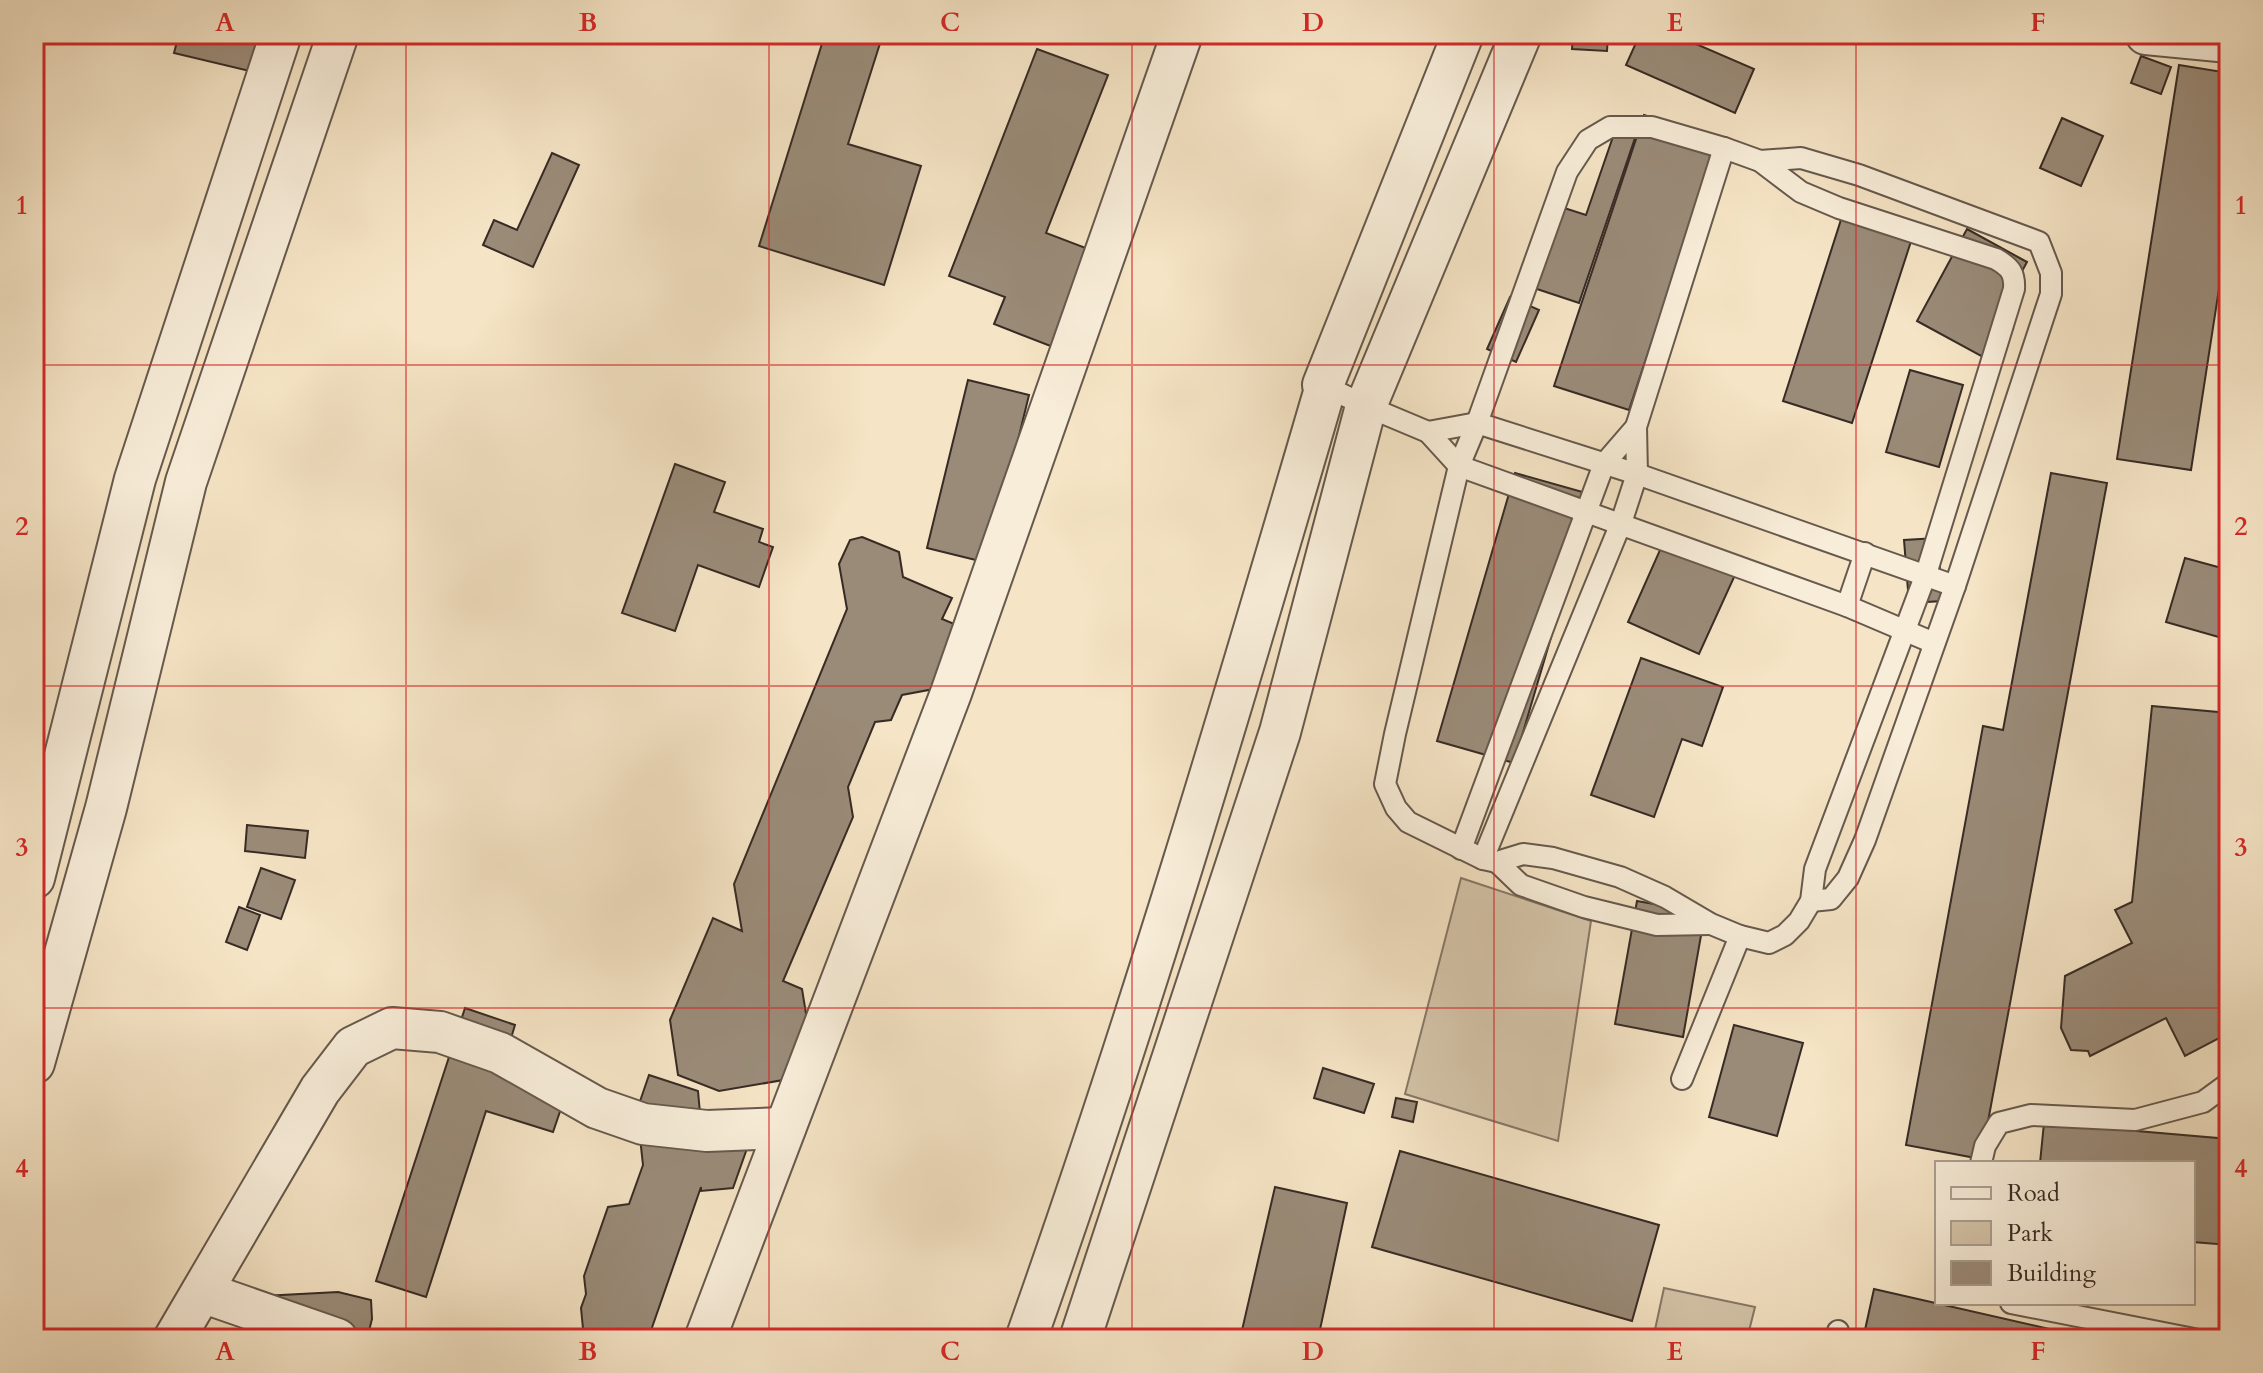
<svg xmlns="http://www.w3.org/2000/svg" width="2263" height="1373" font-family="Cardo,serif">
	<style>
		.green { fill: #d5c5aa; stroke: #867868; stroke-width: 2 }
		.building { fill: #9a8b78; stroke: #372b25; stroke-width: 2 }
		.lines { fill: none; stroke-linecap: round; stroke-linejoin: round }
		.service-casing { stroke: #66594d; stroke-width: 24 }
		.minor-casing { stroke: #66594d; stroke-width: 44 }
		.service { stroke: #f8edd9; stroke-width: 20 }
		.minor { stroke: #f8edd9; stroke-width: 40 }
		.grid { fill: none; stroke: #d62828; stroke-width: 2; stroke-opacity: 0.55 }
		.neatline { fill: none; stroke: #d62828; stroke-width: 3 }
		.grid-label { font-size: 26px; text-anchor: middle; font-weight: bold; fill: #d62828 }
	</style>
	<rect width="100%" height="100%" fill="#f5e4c5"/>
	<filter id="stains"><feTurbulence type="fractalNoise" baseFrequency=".0025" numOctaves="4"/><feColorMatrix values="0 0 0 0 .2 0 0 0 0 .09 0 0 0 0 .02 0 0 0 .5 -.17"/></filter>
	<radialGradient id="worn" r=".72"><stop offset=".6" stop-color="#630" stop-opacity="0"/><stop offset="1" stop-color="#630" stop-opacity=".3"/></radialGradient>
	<g class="green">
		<path d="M1461,878L1591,921L1558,1141L1405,1094Z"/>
		<path d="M1664,1288L1755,1307L1747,1339H1653Z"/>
	</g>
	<g class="building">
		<path d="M179,34H272L262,74L174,53Z"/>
		<path d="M825,34H883L848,144L921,166L884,285L759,246Z"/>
		<path d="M1573,34H1608L1607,51L1572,49Z"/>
		<path d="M1640,34H1673L1754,69L1735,113L1626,65Z"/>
		<path d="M1037,49L1108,75L1046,233L1091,250L1053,347L994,324L1005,297L949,276Z"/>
		<path d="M2141,56L2171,67L2161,94L2131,83Z"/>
		<path d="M2179,65L2229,73V224L2191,470L2117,459Z"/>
		<path d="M1644,115L1719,139L1629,410L1554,386Z"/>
		<path d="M2062,118L2103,136L2081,186L2040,168Z"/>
		<path d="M1616,128L1636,135L1579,303L1531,287L1558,206L1586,215Z"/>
		<path d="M552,153L579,165L533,267L483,245L494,220L517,230Z"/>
		<path d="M1846,204L1916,226L1852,423L1783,401Z"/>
		<path d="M1967,229L2027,262L1996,320L2013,329L1994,363L1917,321Z"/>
		<path d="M1510,297L1539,310L1516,362L1487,349Z"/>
		<path d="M1910,370L1963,385L1939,467L1886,452Z"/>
		<path d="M968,380L1029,395L988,563L927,548Z"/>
		<path d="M675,464L725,482L714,512L763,529L759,542L773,547L759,587L698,565L675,631L622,613Z"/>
		<path d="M1515,473L1593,495L1514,763L1437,741Z"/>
		<path d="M2051,473L2107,483L1981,1159L1906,1145L1983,726L2003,730Z"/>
		<path d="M1668,532L1740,564L1699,654L1628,622Z"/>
		<path d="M862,537L899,552L903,577L952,598L942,619L964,628L939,688L902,695L891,720L875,722L848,787L853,817L783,981L802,989L809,1032L789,1079L719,1091L678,1075L670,1020L713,918L742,931L734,884L847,609L839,564L850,540Z"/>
		<path d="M1937,538L1943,601L1909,603L1904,540Z"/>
		<path d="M2185,558L2229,570V640L2166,622Z"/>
		<path d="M1641,658L1723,687L1702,746L1682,739L1654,817L1591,795Z"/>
		<path d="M2152,706L2229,713V828L2219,927L2229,947V1033L2185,1056L2166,1018L2090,1056L2088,1051L2071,1050L2061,1028L2065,976L2132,943L2115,910L2132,902Z"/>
		<path d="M247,825L308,831L305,858L245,851Z"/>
		<path d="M261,868L295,880L281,919L247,907Z"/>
		<path d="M1637,901L1705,913L1683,1037L1615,1024Z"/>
		<path d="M239,907L260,915L247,950L226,942Z"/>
		<path d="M465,1008L515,1025L506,1055L567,1091L553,1132L486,1111L426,1297L376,1281Z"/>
		<path d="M1734,1025L1803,1043L1777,1136L1709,1117Z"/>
		<path d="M1323,1068L1374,1084L1364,1113L1314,1098Z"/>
		<path d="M649,1075L698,1091L701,1124L750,1140L733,1188L701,1191V1187L648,1339H584L581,1308L586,1294L584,1276L608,1207L629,1204L643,1165L637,1110Z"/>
		<path d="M1396,1098L1417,1102L1413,1122L1392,1117Z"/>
		<path d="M2044,1123L2229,1139V1245L2193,1242V1163H2040Z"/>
		<path d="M1400,1151L1659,1225L1632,1321L1372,1247Z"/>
		<path d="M1275,1187L1347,1203L1318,1339H1240Z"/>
		<path d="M1874,1289L2093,1339H1863Z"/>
		<path d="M338,1292L371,1300L372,1319L367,1339H253L263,1296Z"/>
	</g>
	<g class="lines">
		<g class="service-casing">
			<g id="service">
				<path d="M1610,127H1652L1724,148L1760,161L1801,192L1839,208L1996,259C2010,267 2015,273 2014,289L1926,574L1815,869L1811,901L1799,921L1785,935L1769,943L1740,936L1711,924L1665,897L1620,877L1553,858L1523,854L1497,862L1483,859L1408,822L1396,808L1385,784L1395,734L1459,466L1477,423L1567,172L1588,140Z"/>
				<path d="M1760,161L1801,158L1859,175L2039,242L2051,273V294L1955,586L1865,840L1848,878L1831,899L1811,901"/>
				<path d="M1323,385L1366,406L1428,432L1459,466L1847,606L1934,643"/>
				<path d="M1428,432L1477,423L1637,474L1955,586"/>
				<path d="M1847,606L1865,553"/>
				<path d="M1461,849L1604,464L1636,427"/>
				<path d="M1483,859L1621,523L1637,474L1636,427L1724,148"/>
				<path d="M1497,862L1521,885L1584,907L1657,925L1710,924"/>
				<path d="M1682,1079L1740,936"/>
				<path d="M1981,1163L1985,1146L1999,1123L2031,1115L2135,1120L2203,1102L2229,1083"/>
				<path d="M2011,1303L2194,1339"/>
				<path d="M1836,1339L1838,1331"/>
			</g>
		</g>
		<g class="minor-casing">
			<g id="minor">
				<path d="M2146,34L2229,42"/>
				<path d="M34,878L135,479L281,34"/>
				<path d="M34,1063L106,808L186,482L338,34"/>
				<path d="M202,1292L337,1339"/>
				<path d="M174,1339L320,1090L353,1047L392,1028L440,1032L500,1053L597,1108L643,1124L707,1131L785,1128"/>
				<path d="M705,1339L951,693L1182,34"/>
				<path d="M1026,1339C1137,1026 1232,707 1325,389L1323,385L1463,34"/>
				<path d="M1080,1339L1280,732L1366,406L1521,34"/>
			</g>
		</g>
		<use href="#service" class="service"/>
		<use href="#minor" class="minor"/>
	</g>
	<path class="grid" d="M406,34V1339M769,34V1339M1132,34V1339M1494,34V1339M1856,34V1339M34,365H2229M34,686H2229M34,1008H2229"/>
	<rect width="2263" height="1373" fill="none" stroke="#f5e4c5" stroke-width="88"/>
	<rect x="1935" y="1161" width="260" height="144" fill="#f8edd9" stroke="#ab9f91" stroke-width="2"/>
	<rect x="1951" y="1187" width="40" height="12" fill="#f8edd9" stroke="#ab9f91" stroke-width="2"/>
	<text x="2007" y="1201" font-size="24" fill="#372b25">Road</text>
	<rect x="1951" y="1221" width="40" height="24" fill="#d5c5aa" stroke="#ab9f91" stroke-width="2"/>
	<text x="2007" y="1241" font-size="24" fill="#372b25">Park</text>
	<rect x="1951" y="1261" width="40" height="24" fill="#9a8b78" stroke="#ab9f91" stroke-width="2"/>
	<text x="2007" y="1281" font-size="24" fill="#372b25">Building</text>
	<rect x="44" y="44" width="2175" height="1285" class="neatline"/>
	<g class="grid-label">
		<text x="225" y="31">A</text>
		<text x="588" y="31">B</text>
		<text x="950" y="31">C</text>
		<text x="1313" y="31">D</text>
		<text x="1675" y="31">E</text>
		<text x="2038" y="31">F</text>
		<text x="22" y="214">1</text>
		<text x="2241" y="214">1</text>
		<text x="22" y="535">2</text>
		<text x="2241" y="535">2</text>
		<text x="22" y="856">3</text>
		<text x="2241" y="856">3</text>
		<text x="22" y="1177">4</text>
		<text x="2241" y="1177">4</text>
		<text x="225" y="1360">A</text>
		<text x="588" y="1360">B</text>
		<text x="950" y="1360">C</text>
		<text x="1313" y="1360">D</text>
		<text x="1675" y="1360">E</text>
		<text x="2038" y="1360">F</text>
	</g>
	<rect width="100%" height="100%" filter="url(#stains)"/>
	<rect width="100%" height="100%" fill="url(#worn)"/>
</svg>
